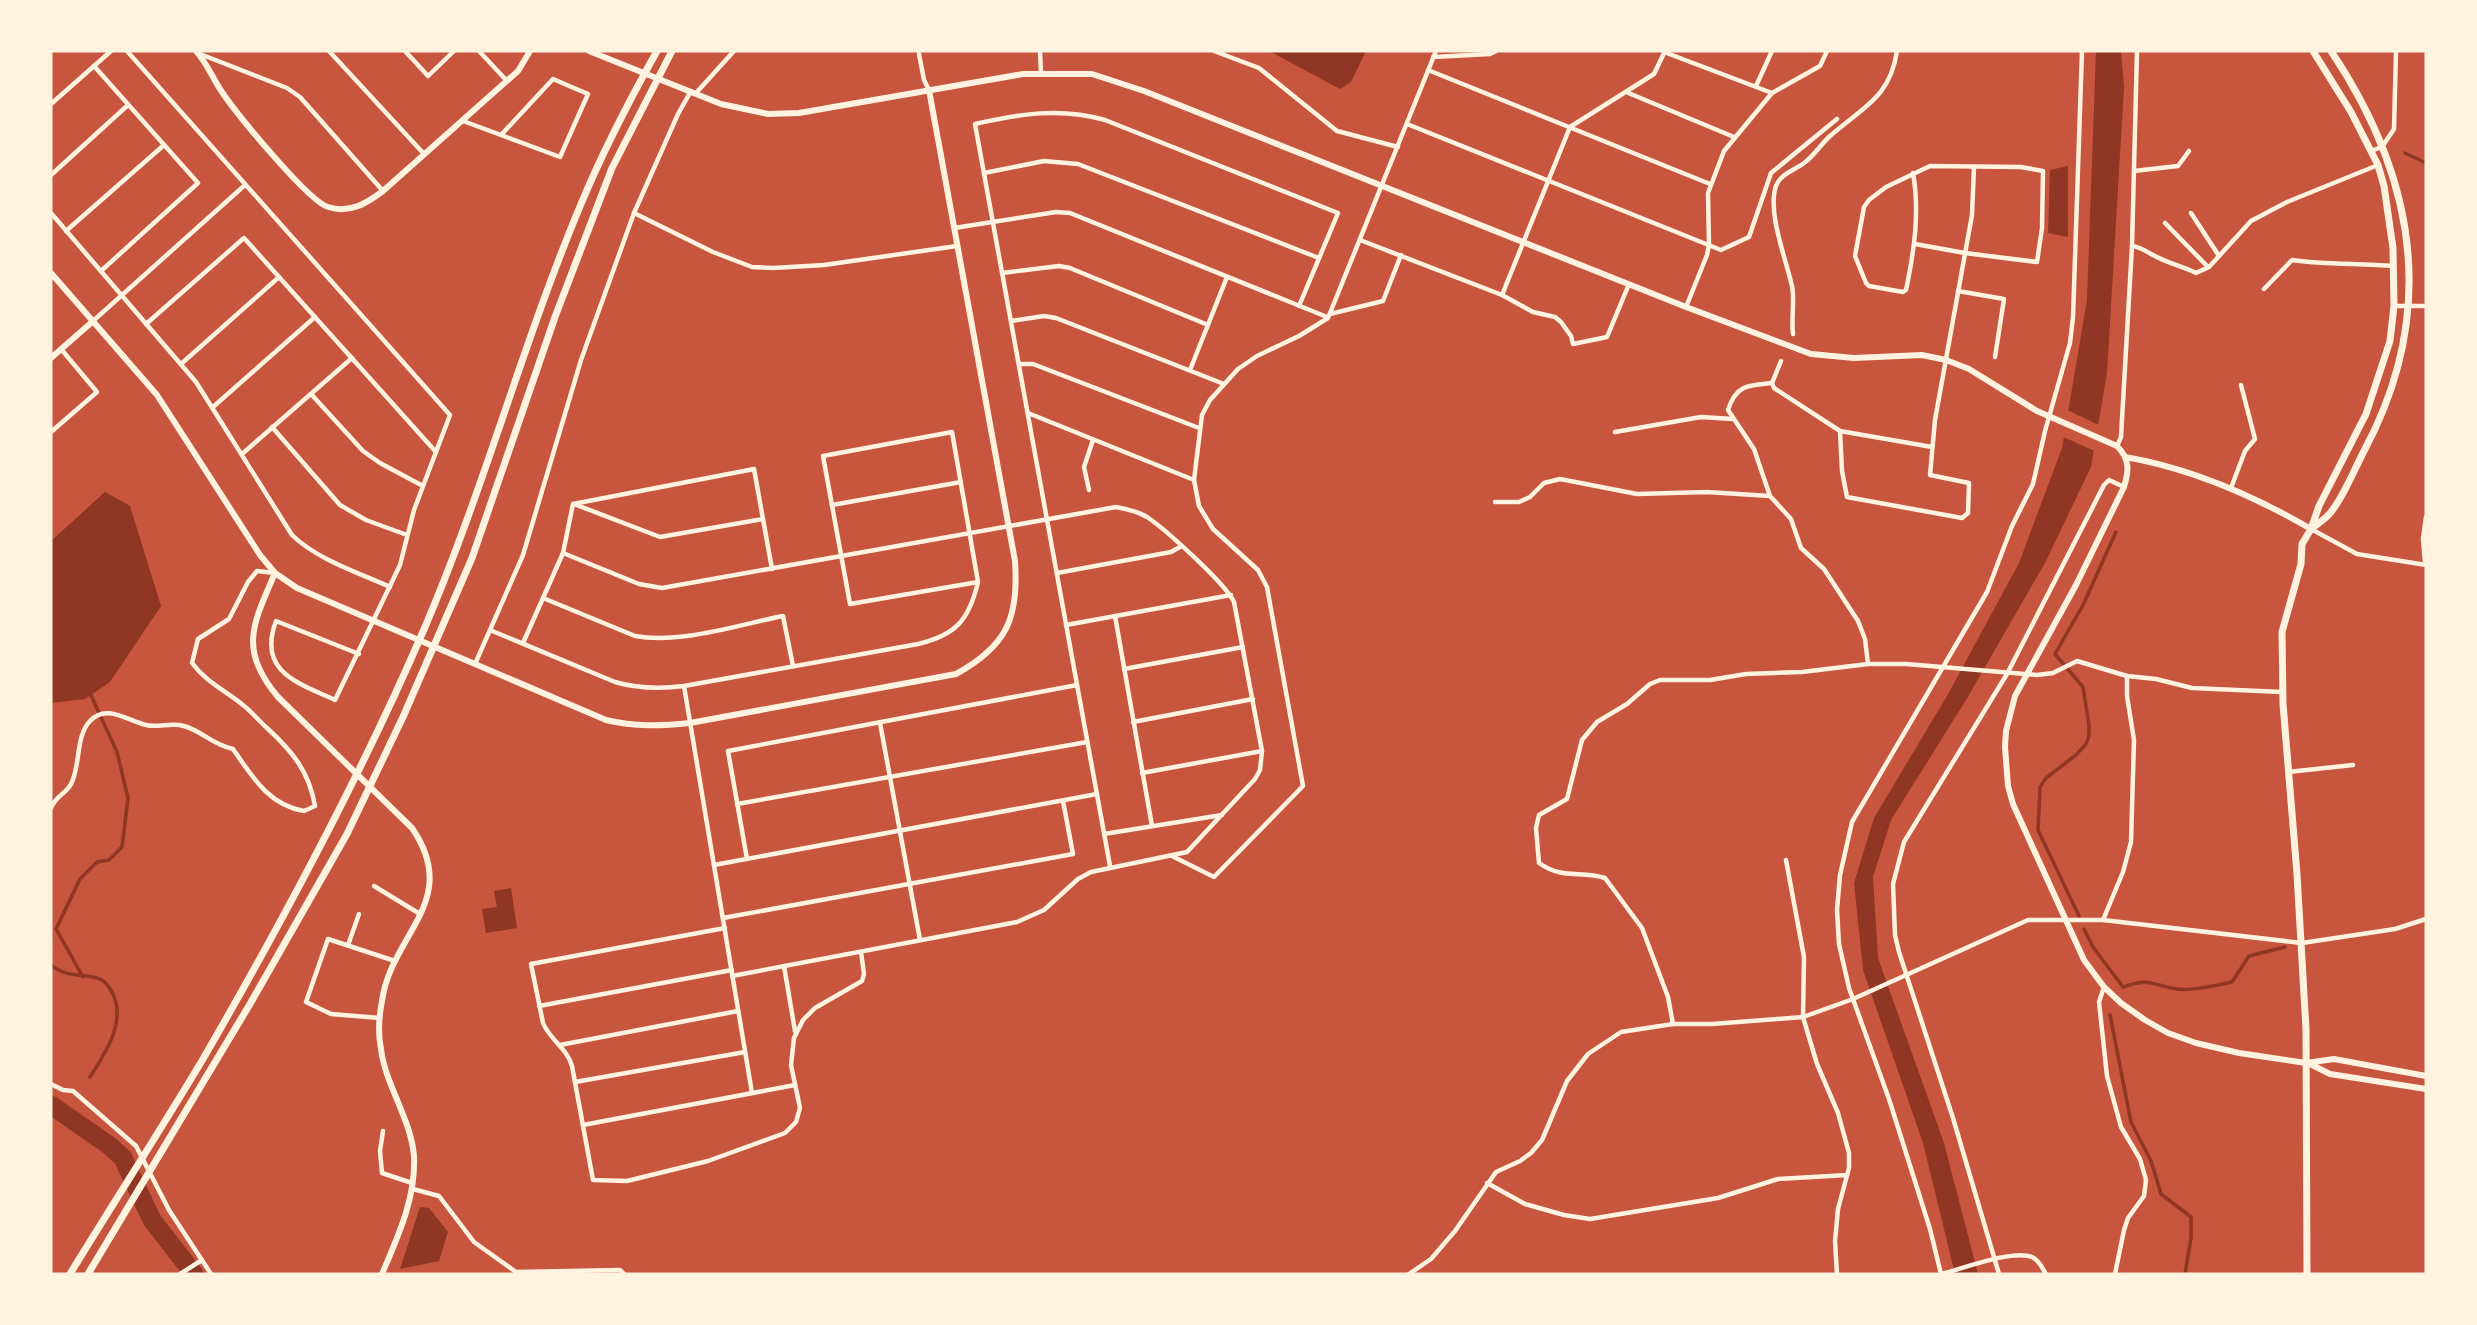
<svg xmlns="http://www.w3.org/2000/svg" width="2477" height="1325" font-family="'IBM Plex Sans',sans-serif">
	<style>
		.water { fill: #8f3625 }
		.pier { fill: #c8553d }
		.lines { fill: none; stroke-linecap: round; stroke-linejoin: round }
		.stream { stroke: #8f3625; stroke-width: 3.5 }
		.river { stroke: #8f3625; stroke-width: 19 }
		.minor { stroke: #fff3e0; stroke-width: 4.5 }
		.tertiary { stroke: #fff3e0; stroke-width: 6 }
		.secondary { stroke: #fff3e0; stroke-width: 7 }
		.primary { stroke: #fff3e0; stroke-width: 7 }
	</style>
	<rect width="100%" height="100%" fill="#c8553d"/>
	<g class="water">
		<path d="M1269,51H1366L1351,82L1340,89Z"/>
		<path d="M2096,51H2121L2124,87L2107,373L2091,467L2045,563L1966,700L1891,820L1873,877L1878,958L1944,1143L1978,1274H1955L1923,1143L1863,970L1854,883L1874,818L1947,696L2019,563L2062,448L2087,300Z"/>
		<path d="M2068,166V237L2048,233L2050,170Z"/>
		<path d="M105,492L130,506L161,606L110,682L85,699L51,703V541Z"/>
		<path d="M511,888L517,928L486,933L482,909L497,907L494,891Z"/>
		<path d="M420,1207L429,1208L448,1232L439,1261L400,1269Z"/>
	</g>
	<path class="pier" d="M2065,409L2101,426L2097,452L2061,436Z"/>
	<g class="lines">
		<g class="stream">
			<path d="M2405,153L2426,163"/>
			<path d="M2079,916L2038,830L2040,787L2046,778L2076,755L2086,744L2089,736V725L2083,687L2055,654L2083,605L2116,532"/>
			<path d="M2084,929L2093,947L2123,987C2152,977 2150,985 2177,989C2189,991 2220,985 2232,982L2249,956L2285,947"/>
			<path d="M51,965C67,978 79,973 97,978C103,979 109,986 112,992C127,1021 106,1052 90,1077"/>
			<path d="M83,977L56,929L80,879L97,862L109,860L122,847L128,798L117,752L89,691"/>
			<path d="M2110,1015L2131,1122L2151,1161L2161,1194L2191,1217V1238L2185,1274"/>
		</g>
		<path class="river" d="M51,1105L110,1146L123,1158L152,1220L194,1274"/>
		<g class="minor">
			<path d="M127,51L450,415L414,510L400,565L335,700C298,683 257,672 276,621L359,654"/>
			<path d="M329,51L424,154"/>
			<path d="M405,51L428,76L454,51"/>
			<path d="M479,51L507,81"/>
			<path d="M1040,51L1041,73"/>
			<path d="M1214,51L1259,68L1337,131L1398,147"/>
			<path d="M1664,52L1772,93"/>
			<path d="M200,54L287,88L300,97L383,191"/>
			<path d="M919,54L924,80L929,90"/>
			<path d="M1433,57L1490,54L1496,51"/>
			<path d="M94,66L198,183L101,271"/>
			<path d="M1428,70L1710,184"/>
			<path d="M1756,86L1772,51"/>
			<path d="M1626,92L1734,137"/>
			<path d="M696,93L734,51"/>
			<path d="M51,104L111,51"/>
			<path d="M463,121L501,135L553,79L588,94L560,157L501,135"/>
			<path d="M1407,124L1721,250L1749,237L1771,173L1837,119"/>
			<path d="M2371,151L2382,147L2394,129L2396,51"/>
			<path d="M2134,171L2178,166L2189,151"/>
			<path d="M984,173L1044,161L1078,164L1319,258"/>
			<path d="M1913,173C1920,212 1914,252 1906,290L1903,292L1869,286L1866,283L1855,256L1864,207L1869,200L1886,187L1930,166L2021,167L2043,171L2042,228L2037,262L1965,253L1915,244"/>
			<path d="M51,175L128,105"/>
			<path d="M51,213L196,382L292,535C318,560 357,572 390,587"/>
			<path d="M634,213L713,252L752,267L773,268L824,265L957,246"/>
			<path d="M2191,213L2219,256"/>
			<path d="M2165,223L2208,267"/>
			<path d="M954,228L1056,212L1070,213L1327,317"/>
			<path d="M66,231L164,145"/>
			<path d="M1360,240L1502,295L1533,312L1555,317L1561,322L1571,336L1573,344L1607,337L1629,284"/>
			<path d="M2132,246C2141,247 2145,251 2153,255C2167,263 2182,266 2196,273L2209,267L2251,221L2287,202L2378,165"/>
			<path d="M1002,273L1059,266L1070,268L1208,325"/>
			<path d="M2264,289L2292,260C2326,265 2359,263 2394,266"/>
			<path d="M1958,291L2004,299L1995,357"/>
			<path d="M1502,295L1570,127L1654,74L1665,51"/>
			<path d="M2394,306H2426"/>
			<path d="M1686,307L1707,255L1709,245L1708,193L1724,151L1772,93L1820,66L1827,51"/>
			<path d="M1330,314L1383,301L1401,255"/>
			<path d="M93,321L245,185"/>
			<path d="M1011,321L1044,316L1056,318L1224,384"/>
			<path d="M146,324L244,238L436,452"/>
			<path d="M1793,334C1791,318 1795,301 1792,286C1786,259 1767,212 1776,186C1780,174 1795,170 1804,163C1814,156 1821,144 1830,136C1863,107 1890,98 1897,51"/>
			<path d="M1781,361L1772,383L1774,388L1840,431L1932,447"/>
			<path d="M181,364L279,277"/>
			<path d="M1019,364H1033L1199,428"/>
			<path d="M1190,370L1227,277"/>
			<path d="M311,394L363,451L380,463L423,486"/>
			<path d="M213,407L315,317"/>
			<path d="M1028,413L1194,480"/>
			<path d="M272,427L340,505L366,520L407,535"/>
			<path d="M1840,431L1842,471L1847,497L1962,518L1968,513L1969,483L1930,475L1935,420L1972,215L1974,167"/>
			<path d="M51,432L97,392L61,349"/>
			<path d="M1615,432L1701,417L1733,419"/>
			<path d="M2117,446L2121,437L2132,246L2137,51"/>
			<path d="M242,454L352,358"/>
			<path d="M2231,488L2245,451L2255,439L2241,385"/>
			<path d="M1089,490L1084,467L1093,440"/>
			<path d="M1770,496L1754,449L1728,410C1736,385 1748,385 1772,383"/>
			<path d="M1495,502H1519L1530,497L1544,483L1560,479L1637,494L1707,492L1770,496L1791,519L1801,548L1824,569L1858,621L1865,639L1868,664"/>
			<path d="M574,504L660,537L763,519"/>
			<path d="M832,505L961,482"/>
			<path d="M2311,529L2357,554L2426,565"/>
			<path d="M563,553L639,584L662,588L1116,507C1127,509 1137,511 1147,517C1165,529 1225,583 1234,602L1262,751L1260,770L1255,779L1187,852L1091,872L1078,879L1044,910L1017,922L732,976"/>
			<path d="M2425,563L2423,538L2426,517"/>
			<path d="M1057,573L1171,552L1180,547"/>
			<path d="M543,598L635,636C681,644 737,625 783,616L793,666"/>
			<path d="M1115,616L1152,826"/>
			<path d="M1066,625L1231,595"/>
			<path d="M490,630L615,682C639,689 660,689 684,686L918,644C956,635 969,620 978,582L952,432L823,456L850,604L978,582"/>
			<path d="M523,643L563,553L573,504L754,469L772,569"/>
			<path d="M475,664L523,555L581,360L634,213L678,114L691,91"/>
			<path d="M1124,669L1243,647"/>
			<path d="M684,686L752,1093"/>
			<path d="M1133,722L1253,699"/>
			<path d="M880,723L920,940"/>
			<path d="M2288,772L2353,765"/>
			<path d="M1142,773L1262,751"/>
			<path d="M737,804L1087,742"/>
			<path d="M51,808C56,795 66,794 71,784C81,765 75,737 90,721C106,703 128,721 146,725C158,728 172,722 184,726C202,731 211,744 233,749C252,776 268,805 304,811L315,806C309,771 292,751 267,728C259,721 252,712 243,705C226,691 206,682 192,663L198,639L229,619L248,582L257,571L275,573"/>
			<path d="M1104,834L1222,815"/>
			<path d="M1172,856L1214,877L1303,786L1267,587L1258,570L1213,529L1199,506L1194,480L1202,415L1210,400L1238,369L1257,356L1299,336L1328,318L1436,51"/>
			<path d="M747,859L728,751L1077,685"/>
			<path d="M1786,860L1804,957L1803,1017L1817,1064L1838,1113L1849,1153V1168L1838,1209L1835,1241L1837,1274"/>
			<path d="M714,865L1097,794"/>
			<path d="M1110,866L975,124C1020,114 1060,107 1105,120L1338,213L1299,306"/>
			<path d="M374,886L420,914"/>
			<path d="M723,918L1073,854L1063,801"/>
			<path d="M2103,920L2123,872L2131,842L2134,740L2127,696V676"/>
			<path d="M725,928L531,964L543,1023C550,1040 567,1048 572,1066L593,1180L627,1181L708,1161L785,1133L796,1122L800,1108L791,1065L794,1038L803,1020L815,1008L862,981L864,974L861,952"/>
			<path d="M348,945L359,914"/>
			<path d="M784,966L795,1031"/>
			<path d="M2104,987L2099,1002L2107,1076L2121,1127L2140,1159L2146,1180L2144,1196L2128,1218L2124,1230L2115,1274"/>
			<path d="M539,1006L732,970"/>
			<path d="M380,1018L331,1014L306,1002L328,939L395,961"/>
			<path d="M1673,1024L1668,997L1642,928L1605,878C1581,870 1563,880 1539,863L1536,828L1539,815L1567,799L1582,740L1597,722L1627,704L1650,684L1660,680H1710L1746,674L1802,672L1868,664H1906L2037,675L2053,673L2077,661L2127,676L2156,679L2192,688L2282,692"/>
			<path d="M560,1045L738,1011"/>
			<path d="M575,1082L745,1052"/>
			<path d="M51,1084L63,1090L73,1091L136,1146L169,1210L211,1274"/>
			<path d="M583,1125L795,1085"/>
			<path d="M383,1131L380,1151L382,1173L412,1183"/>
			<path d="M1487,1183L1525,1204L1564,1215L1590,1219L1718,1198L1778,1179L1847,1175"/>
			<path d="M413,1189L439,1196L474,1242L516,1272L620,1270L624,1274"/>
			<path d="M180,1274L202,1260"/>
			<path d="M1409,1274L1431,1259L1455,1231L1496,1172L1520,1161L1531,1153L1542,1140L1567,1081L1588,1054L1621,1032L1673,1024H1712L1803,1017L1853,999L2028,920H2103L2302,943L2395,929L2426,919"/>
			<path d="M1999,1274L1953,1118L1899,952L1895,935L1893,884L1904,842L2007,674L2104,485L2109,480L2124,487"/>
			<path d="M2046,1274C2042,1268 2040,1261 2032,1257C2013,1249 1962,1269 1941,1274L1930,1229L1889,1099L1849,988L1839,944L1837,910L1840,875L1852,822L1987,592L2012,526L2033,484L2045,431L2070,343L2073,317L2082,51"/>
		</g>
		<g class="tertiary">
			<path d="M196,51C207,63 213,79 222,92C236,113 308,201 328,207C350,214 367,203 383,191L518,71L530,51"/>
			<path d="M589,51L721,104L768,114L799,113L1023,74H1092L1144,91L1686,307L1811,354L1854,358L1922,355L1946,360L1969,369L2037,411L2117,446C2130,459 2129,471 2124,487L2076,585L2015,696L2006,731L2005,747L2008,786L2013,804L2084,960L2104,987L2121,1003L2145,1020L2168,1033L2196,1043L2239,1053L2306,1063L2334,1059L2426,1076"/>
			<path d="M51,273L157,395L260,555L275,573L297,588L606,720C635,727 661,726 690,723L956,674C1007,646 1019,618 1015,561L929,90"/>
			<path d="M51,358L92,322"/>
			<path d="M2125,457C2190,468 2254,496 2311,529"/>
			<path d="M275,573C253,624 238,650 278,697L412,828C462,901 391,934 382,1001C379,1016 378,1034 381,1049C385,1084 411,1119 414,1156C416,1198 398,1236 382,1274"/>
			<path d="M2308,1063L2330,1074L2426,1089"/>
		</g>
		<g class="secondary">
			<path d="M2311,529C2317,524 2326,519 2331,512C2344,496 2354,470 2364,451C2438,313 2416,178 2331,51"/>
			<path d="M2307,1274L2306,1029L2297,874L2283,704L2282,632L2301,564L2302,544L2311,529L2319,506L2366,414L2390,341L2394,306L2393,248L2384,186L2378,165L2351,112L2313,51"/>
		</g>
		<g class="primary">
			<path d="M70,1274C114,1202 160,1131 203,1059C284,919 361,776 425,627C484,489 523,342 581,204C603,151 629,101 657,51"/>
			<path d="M88,1274L250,1004L347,834L403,717L472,558L555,317L612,168L672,51"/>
		</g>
	</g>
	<rect width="2477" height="1325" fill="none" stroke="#fff3e0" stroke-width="105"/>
</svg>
